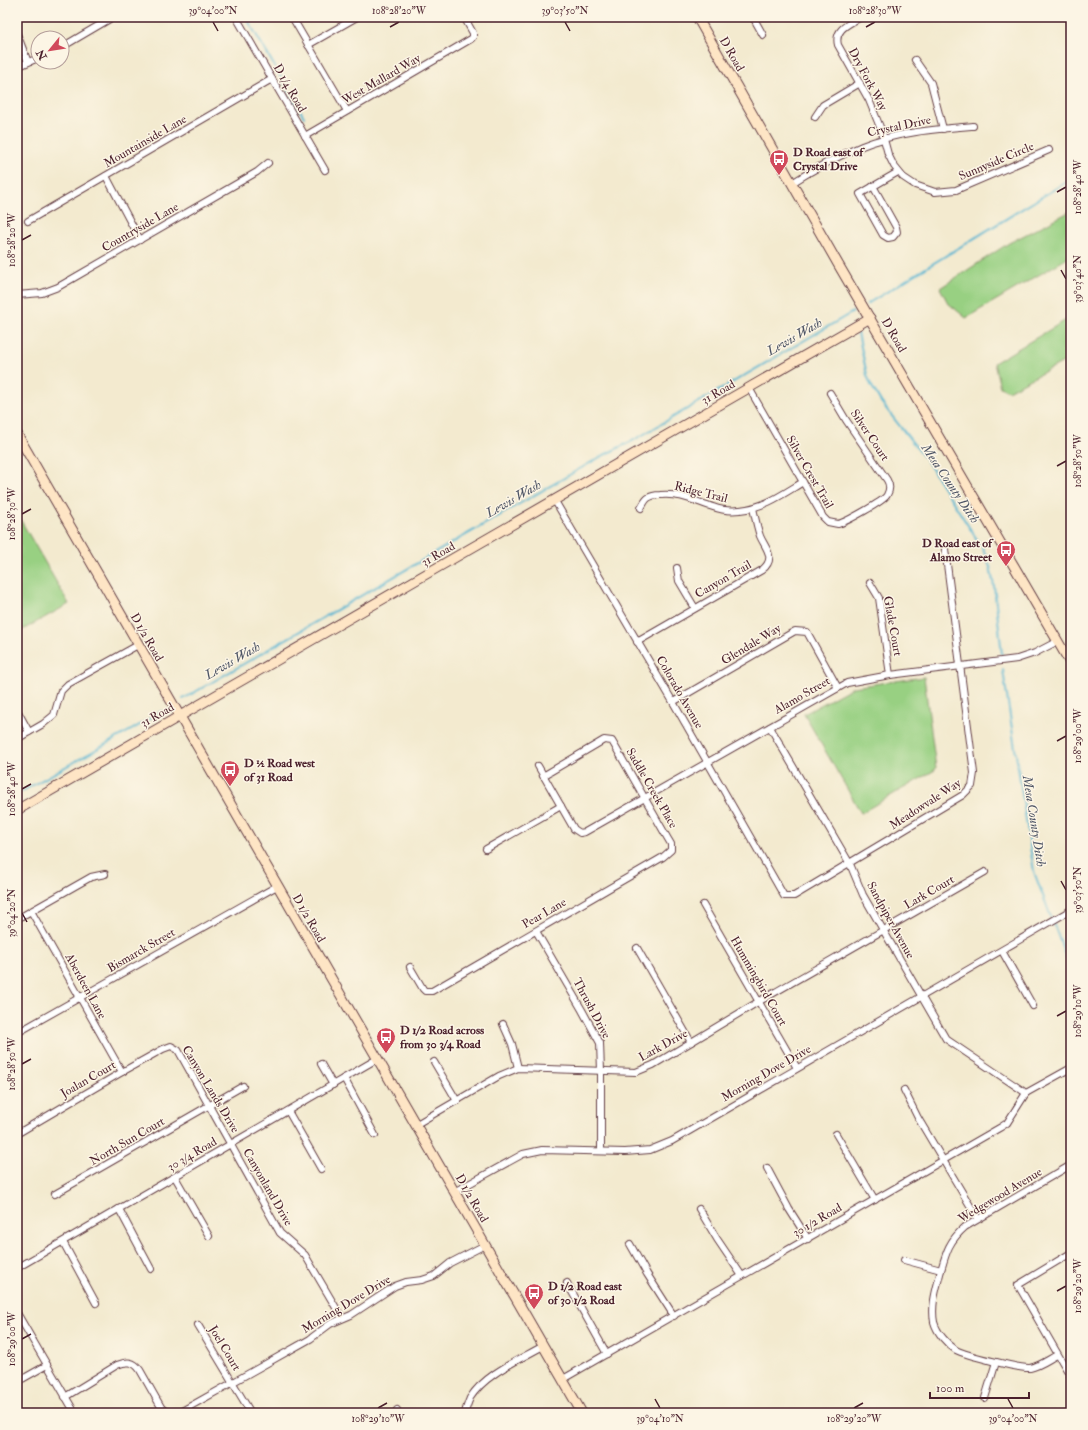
<svg xmlns="http://www.w3.org/2000/svg" width="1088" height="1430" font-family="'IM FELL Double Pica',serif">
	<style>
		.green { fill: #98d082; stroke: #717856 }
		.lines { fill: none; stroke-linecap: round; stroke-linejoin: round }
		.stream { stroke: #53b5d2; stroke-width: 2 }
		.street-casing { stroke: #633d44; stroke-width: 8 }
		.secondary-casing { stroke: #633d44; stroke-width: 11 }
		.street { stroke: #fff; stroke-width: 6 }
		.secondary { stroke: #fee5c5; stroke-width: 9 }
		.ticks { fill: none; stroke: #4a1f2b; stroke-width: 1.5 }
		.labels { text-anchor: middle; stroke-width: 3; stroke-linejoin: round; paint-order: stroke }
		.street-label { font-size: 12px; fill: #4a1f2b; stroke: #fcf5e5 }
		.poi-label { font-size: 12px; font-weight: bold; fill: #4a1f2b; stroke: #fcf5e5; text-anchor: start }
		.water-label { font-size: 13px; font-style: italic; fill: #4d5465; stroke: #fcf5e5 }
		.neatline { fill: none; stroke: #4a1f2b; stroke-width: 1.5 }
		.ticks-label { font-size: 10px; text-anchor: middle; fill: #4a1f2b }
	</style>
	<rect width="100%" height="100%" fill="#fcf5e5"/>
	<filter id="ink" filterUnits="userSpaceOnUse"><feTurbulence type="fractalNoise" baseFrequency=".025" numOctaves="2"/><feDisplacementMap in="SourceGraphic" scale="8" xChannelSelector="R" yChannelSelector="G"/><feConvolveMatrix kernelMatrix="1 2 1 2 8 2 1 2 1" color-interpolation-filters="sRGB"/></filter>
	<filter id="wash" filterUnits="userSpaceOnUse"><feTurbulence type="fractalNoise" baseFrequency=".012" numOctaves="4" result="noise"/><feDisplacementMap in="SourceGraphic" scale="16" xChannelSelector="R" yChannelSelector="G"/><feGaussianBlur stdDeviation="0.9" result="paint"/><feColorMatrix in="noise" values="0 0 0 0 0 0 0 0 0 0 0 0 0 0 0 0 0 1.4 0 .05"/><feComposite in="paint" operator="in"/></filter>
	<g filter="url(#wash)">
		<rect width="100%" height="100%" fill="#f3eacf"/>
		<g class="green">
			<path d="M1071,211V256L966,318L948,303L940,288L1009,243Z"/>
			<path d="M1071,317V358L1008,391L1000,387L994,363Z"/>
			<path d="M20,519L69,604L17,633V521Z"/>
			<path d="M924,677L936,768L935,770L861,813L804,714L853,687Z"/>
		</g>
		<g class="lines">
			<g class="stream">
				<path d="M246,17L304,117"/>
				<path d="M867,304L1071,179"/>
				<path d="M858,333L867,375L871,385L881,402L927,461L983,549L990,567L994,586L1002,654"/>
				<path d="M1003,670L1034,872L1071,970"/>
				<path d="M183,699L602,456L634,440L853,312"/>
				<path d="M17,794L133,729L162,711"/>
			</g>
		</g>
	</g>
	<g filter="url(#ink)">
		<g class="lines">
			<g class="street-casing">
				<g id="street">
					<path d="M236,17L325,170"/>
					<path d="M292,17L347,111"/>
					<path d="M753,17L763,35"/>
					<path d="M861,17C849,24 834,29 838,45L869,100L882,132L888,154L894,166L903,177L915,185L935,192L956,190L1049,150"/>
					<path d="M17,34L28,62"/>
					<path d="M308,45L357,17"/>
					<path d="M62,47L113,17"/>
					<path d="M915,60L931,83L943,129"/>
					<path d="M17,67L38,58"/>
					<path d="M815,117L823,105L860,83"/>
					<path d="M305,136L471,39L473,37V33L464,17"/>
					<path d="M106,176L140,240"/>
					<path d="M792,183C814,169 838,156 862,146C897,132 936,129 973,126"/>
					<path d="M873,186L896,227L897,232L893,237L888,238L883,235L860,194L898,172"/>
					<path d="M28,221L272,79"/>
					<path d="M17,295L42,293L58,287L257,172L268,163"/>
					<path d="M749,388L823,517L828,522L838,524C846,522 884,501 887,495C890,490 890,485 887,480L846,420L830,393"/>
					<path d="M555,501L673,702L784,896H794L963,795L972,786L974,773L945,549"/>
					<path d="M641,508C643,505 645,500 648,498C651,496 656,495 660,495C680,493 694,501 713,507C721,510 731,511 740,510C764,508 783,494 803,482"/>
					<path d="M677,568L679,581L695,608"/>
					<path d="M870,583L879,598L890,675"/>
					<path d="M637,642L762,570C777,558 765,548 760,536C757,527 755,517 753,508"/>
					<path d="M673,702L795,631L807,632L838,688"/>
					<path d="M17,710L29,732"/>
					<path d="M770,727L850,864L863,895L946,1039L1026,1093"/>
					<path d="M17,739L43,724L54,715L61,691L68,684L138,645"/>
					<path d="M538,766L574,829L580,833L585,832L847,683L890,675L1017,659L1035,653L1058,641"/>
					<path d="M486,849L561,806"/>
					<path d="M703,905L797,1068"/>
					<path d="M31,911L122,1072"/>
					<path d="M17,919L91,877L105,874"/>
					<path d="M536,931L582,1010L600,1043L601,1071V1151"/>
					<path d="M637,948L691,1042"/>
					<path d="M1002,951L1033,1006"/>
					<path d="M410,967L423,989L425,991H432L663,857L671,850V844L668,839L612,741L604,740L543,776"/>
					<path d="M503,1024L512,1044L518,1068"/>
					<path d="M17,1033L277,886"/>
					<path d="M434,1062L457,1101"/>
					<path d="M321,1064L333,1085"/>
					<path d="M344,1078L375,1135"/>
					<path d="M904,1090L918,1118L978,1219"/>
					<path d="M288,1111L321,1169"/>
					<path d="M415,1125L499,1076L518,1068L636,1072L653,1065L758,1002L985,872"/>
					<path d="M17,1132H20L122,1072L163,1049L171,1046L178,1050L280,1233L305,1255L342,1318"/>
					<path d="M836,1134L875,1200"/>
					<path d="M767,1168L789,1209L808,1239"/>
					<path d="M175,1177L209,1236"/>
					<path d="M454,1192L523,1154L542,1150L625,1152L650,1150L672,1141L1071,910"/>
					<path d="M55,1194L243,1086"/>
					<path d="M119,1209L151,1269"/>
					<path d="M699,1209L717,1239L742,1276"/>
					<path d="M63,1242L96,1303"/>
					<path d="M630,1244L647,1274L674,1316"/>
					<path d="M1071,1253L1018,1285L1071,1377"/>
					<path d="M904,1260L941,1270"/>
					<path d="M17,1268L377,1059"/>
					<path d="M567,1283L607,1354"/>
					<path d="M17,1313L75,1413"/>
					<path d="M198,1325L251,1413"/>
					<path d="M1057,1355C1049,1359 1040,1366 1030,1368C1021,1369 965,1355 956,1350C947,1344 937,1333 934,1322C931,1305 936,1290 940,1274C946,1253 948,1242 965,1227L1071,1165"/>
					<path d="M563,1379L1001,1127L1007,1123L1026,1093L1071,1068"/>
					<path d="M17,1382L47,1365"/>
					<path d="M65,1397L117,1365C127,1361 134,1361 140,1370L161,1407L167,1413L180,1412L310,1339L330,1324L351,1315L395,1286L406,1282L422,1280L434,1276L450,1263L485,1245"/>
					<path d="M985,1398L996,1362"/>
					<path d="M397,1410L399,1413"/>
					<path d="M465,1413C466,1408 468,1403 470,1398C485,1374 519,1360 543,1346"/>
				</g>
			</g>
			<g class="secondary-casing">
				<g id="secondary">
					<path d="M697,17L838,264L1071,664"/>
					<path d="M17,434L582,1413"/>
					<path d="M17,810L870,318"/>
				</g>
			</g>
			<use href="#street" class="street"/>
			<use href="#secondary" class="secondary"/>
		</g>
	</g>
	<path class="ticks" d="M213,22L218,31M565,22L570,31M390,27L399,22M866,27L875,22M1057,192L1066,187M22,240L31,235M1061,270L1066,279M1057,466L1066,461M22,514L31,509M1057,741L1066,736M22,789L31,784M1061,881L1066,890M22,913L27,922M1057,1016L1066,1011M22,1064L31,1059M1057,1291L1066,1286M22,1339L31,1334M655,1399L660,1408M1008,1399L1013,1408M378,1408L387,1403M854,1408L863,1403"/>
	<defs>
		<g id="bus-pin" transform="scale(1)"><path d="M0 17L-7.5 6A9.5 9.5 0 1 1 7.5 6Z" fill="#d1495b" stroke="#fcf5e5"/><path d="M-5-6H5V4H4V6H2V4H-2V6H-4V4H-5ZM-3.5-4V0h7V-4ZM-3.5 1.2v1.5H-2V1.2ZM2 1.2v1.5H3.5V1.2Z" fill="#fff"/></g>
	</defs>
	<g fill-rule="evenodd">
		<use href="#bus-pin" x="779" y="159"/>
		<use href="#bus-pin" x="1006" y="550"/>
		<use href="#bus-pin" x="230" y="770"/>
		<use href="#bus-pin" x="386" y="1037"/>
		<use href="#bus-pin" x="534" y="1293"/>
	</g>
	<g class="labels">
		<g class="street-label">
			<text transform="translate(732 54) rotate(60)" y="4">D Road</text>
			<text transform="translate(381 79) rotate(-30)" y="4">West Mallard Way</text>
			<text transform="translate(868 79) rotate(62)" y="4">Dry Fork Way</text>
			<text transform="translate(290 88) rotate(60)" y="4">D 1/4 Road</text>
			<text transform="translate(899 126) rotate(-12)" y="4">Crystal Drive</text>
			<text transform="translate(145 141) rotate(-30)" y="4">Mountainside Lane</text>
			<text transform="translate(996 161) rotate(-23)" y="4">Sunnyside Circle</text>
			<text transform="translate(140 227) rotate(-30)" y="4">Countryside Lane</text>
			<text transform="translate(894 335) rotate(60)" y="4">D Road</text>
			<text transform="translate(718 392) rotate(-30)" y="4">31 Road</text>
			<text transform="translate(870 435) rotate(56)" y="4">Silver Court</text>
			<text transform="translate(810 472) rotate(60)" y="4">Silver Crest Trail</text>
			<text transform="translate(701 492) rotate(14)" y="4">Ridge Trail</text>
			<text transform="translate(438 554) rotate(-30)" y="4">31 Road</text>
			<text transform="translate(723 579) rotate(-30)" y="4">Canyon Trail</text>
			<text transform="translate(893 626) rotate(80)" y="4">Glade Court</text>
			<text transform="translate(147 637) rotate(60)" y="4">D 1/2 Road</text>
			<text transform="translate(751 644) rotate(-31)" y="4">Glendale Way</text>
			<text transform="translate(680 692) rotate(60)" y="4">Colorado Avenue</text>
			<text transform="translate(802 695) rotate(-30)" y="4">Alamo Street</text>
			<text transform="translate(157 715) rotate(-30)" y="4">31 Road</text>
			<text transform="translate(652 788) rotate(60)" y="4">Saddle Creek Place</text>
			<text transform="translate(925 804) rotate(-33)" y="4">Meadowvale Way</text>
			<text transform="translate(929 892) rotate(-30)" y="4">Lark Court</text>
			<text transform="translate(544 913) rotate(-30)" y="4">Pear Lane</text>
			<text transform="translate(309 918) rotate(60)" y="4">D 1/2 Road</text>
			<text transform="translate(891 920) rotate(61)" y="4">Sandpiper Avenue</text>
			<text transform="translate(141 950) rotate(-30)" y="4">Bismarck Street</text>
			<text transform="translate(759 981) rotate(60)" y="4">Hummingbird Court</text>
			<text transform="translate(86 986) rotate(61)" y="4">Aberdeen Lane</text>
			<text transform="translate(592 1008) rotate(62)" y="4">Thrush Drive</text>
			<text transform="translate(663 1045) rotate(-29)" y="4">Lark Drive</text>
			<text transform="translate(766 1073) rotate(-30)" y="4">Morning Dove Drive</text>
			<text transform="translate(88 1079) rotate(-30)" y="4">Joalan Court</text>
			<text transform="translate(211 1089) rotate(59)" y="4">Canyon Lands Drive</text>
			<text transform="translate(127 1141) rotate(-30)" y="4">North Sun Court</text>
			<text transform="translate(192 1154) rotate(-30)" y="4">30 3/4 Road</text>
			<text transform="translate(268 1187) rotate(60)" y="4">Canyonland Drive</text>
			<text transform="translate(1000 1195) rotate(-31)" y="4">Wedgewood Avenue</text>
			<text transform="translate(472 1198) rotate(60)" y="4">D 1/2 Road</text>
			<text transform="translate(817 1220) rotate(-30)" y="4">30 1/2 Road</text>
			<text transform="translate(346 1304) rotate(-31)" y="4">Morning Dove Drive</text>
			<text transform="translate(225 1348) rotate(59)" y="4">Joel Court</text>
		</g>
		<g class="poi-label">
			<text x="793" y="156">D Road east of<tspan x="793" dy="14">Crystal Drive</tspan></text>
			<text x="992" y="547" text-anchor="end">D Road east of<tspan x="992" dy="14">Alamo Street</tspan></text>
			<text x="244" y="767">D ½ Road west<tspan x="244" dy="14">of 31 Road</tspan></text>
			<text x="400" y="1034">D 1/2 Road across<tspan x="400" dy="14">from 30 3/4 Road</tspan></text>
			<text x="548" y="1290">D 1/2 Road east<tspan x="548" dy="14">of 30 1/2 Road</tspan></text>
		</g>
		<g class="water-label">
			<text transform="translate(794 336) rotate(-30)" y="5">Lewis Wash</text>
			<text transform="translate(951 483) rotate(56)" y="5">Mesa County Ditch</text>
			<text transform="translate(513 498) rotate(-30)" y="5">Lewis Wash</text>
			<text transform="translate(232 660) rotate(-30)" y="5">Lewis Wash</text>
			<text transform="translate(1035 821) rotate(81)" y="5">Mesa County Ditch</text>
		</g>
	</g>
	<rect width="1088" height="1430" fill="none" stroke="#fcf5e5" stroke-width="44"/>
	<g transform="translate(50 50) rotate(240)"><circle r="19" fill="#fcf5e5" stroke="#b59f9b"/>
	<path d="M0-3L7 15L0 10L-7 15Z" fill="#d1495b"/>
	<text y="-6" font-size="11" font-weight="bold" text-anchor="middle" fill="#4a1f2b">N</text>
	</g>
	<path d="M930 1392v6h99v-6" fill="none" stroke="#4a1f2b" stroke-width="2"/>
	<text x="936" y="1392" font-size="12" fill="#4a1f2b" stroke="#fcf5e5" stroke-width="3" paint-order="stroke">100 m</text>
	<rect x="22" y="22" width="1044" height="1386" class="neatline"/>
	<g class="ticks-label">
		<text x="213" y="14">39°04'00"N</text>
		<text x="399" y="14">108°28'20"W</text>
		<text x="565" y="14">39°03'50"N</text>
		<text x="875" y="14">108°28'30"W</text>
		<text transform="translate(1077 187) rotate(-90)" y="4">108°28'40"W</text>
		<text transform="translate(11 240) rotate(-90)" y="4">108°28'20"W</text>
		<text transform="translate(1077 279) rotate(-90)" y="4">39°03'40"N</text>
		<text transform="translate(1077 461) rotate(-90)" y="4">108°28'50"W</text>
		<text transform="translate(11 514) rotate(-90)" y="4">108°28'30"W</text>
		<text transform="translate(1077 736) rotate(-90)" y="4">108°29'00"W</text>
		<text transform="translate(11 789) rotate(-90)" y="4">108°28'40"W</text>
		<text transform="translate(1077 890) rotate(-90)" y="4">39°03'50"N</text>
		<text transform="translate(11 913) rotate(-90)" y="4">39°04'20"N</text>
		<text transform="translate(1077 1011) rotate(-90)" y="4">108°29'10"W</text>
		<text transform="translate(11 1064) rotate(-90)" y="4">108°28'50"W</text>
		<text transform="translate(1077 1286) rotate(-90)" y="4">108°29'20"W</text>
		<text transform="translate(11 1339) rotate(-90)" y="4">108°29'00"W</text>
		<text x="378" y="1422">108°29'10"W</text>
		<text x="660" y="1422">39°04'10"N</text>
		<text x="854" y="1422">108°29'20"W</text>
		<text x="1013" y="1422">39°04'00"N</text>
	</g>
</svg>
